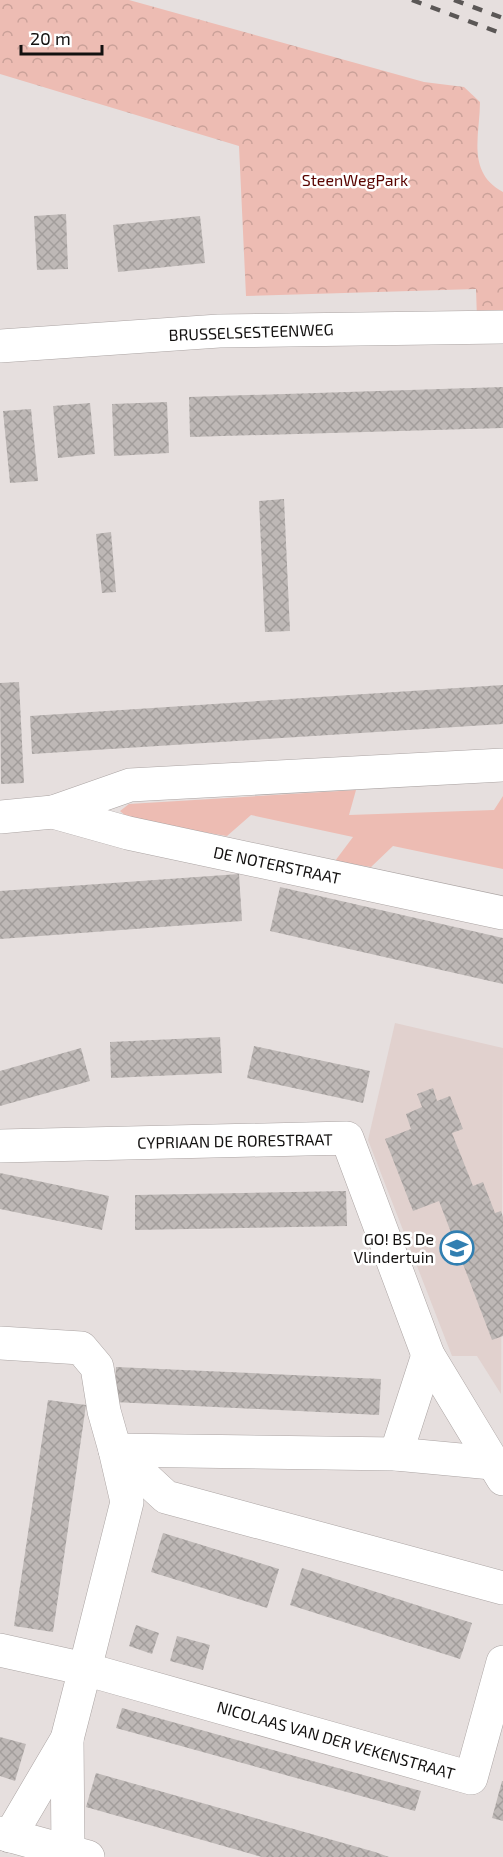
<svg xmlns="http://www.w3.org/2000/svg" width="503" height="1857" font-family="'Exo 2',sans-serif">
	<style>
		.built { fill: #e1d1ce }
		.green { fill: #edbcb3 }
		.forest { fill: url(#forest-crowns) }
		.building { fill: url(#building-cross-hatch) }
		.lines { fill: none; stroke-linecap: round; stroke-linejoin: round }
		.minor-casing { stroke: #aba4a3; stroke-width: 34 }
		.minor { stroke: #fff; stroke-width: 33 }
		.rail { stroke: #5b5756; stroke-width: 4.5; stroke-dasharray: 10 10; stroke-linecap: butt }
		.labels { text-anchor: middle; stroke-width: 5; stroke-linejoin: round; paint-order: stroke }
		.park-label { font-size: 16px; fill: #590400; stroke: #fff }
		.street-label { font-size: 16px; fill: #131110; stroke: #fff }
		.poi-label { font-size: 16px; fill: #131110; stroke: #fff; text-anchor: end }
	</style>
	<defs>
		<pattern id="forest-crowns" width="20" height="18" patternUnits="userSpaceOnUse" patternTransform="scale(1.5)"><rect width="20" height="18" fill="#edbcb3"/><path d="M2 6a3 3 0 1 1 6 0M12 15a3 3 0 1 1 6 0" fill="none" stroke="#caa199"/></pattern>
		<pattern id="building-cross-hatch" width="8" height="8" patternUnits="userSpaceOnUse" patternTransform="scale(1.5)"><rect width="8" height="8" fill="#beb8b6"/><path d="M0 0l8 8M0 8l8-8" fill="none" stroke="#a29d9b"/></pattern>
	</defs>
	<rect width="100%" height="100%" fill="#e6dfde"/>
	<path class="built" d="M395,1023L503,1048L501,1394L477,1356H452L368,1140Z"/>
	<path class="green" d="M356,790L349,815L494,810L503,796V869L393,846L371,867L335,861L353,837L251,815L227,836L130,820L120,811L129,804Z"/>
	<path class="forest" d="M0,0H129L424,82L464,87L480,102C480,135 466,172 503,192V319H477L476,289L246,296L239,146L0,74Z"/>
	<g class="building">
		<path d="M66,214L68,269L37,270L34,216Z"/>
		<path d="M200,216L205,263L118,272L113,225Z"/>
		<path d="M503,387V428L190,437L189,397Z"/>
		<path d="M167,402L169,453L114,456L112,404Z"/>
		<path d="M90,403L95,454L58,458L53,406Z"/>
		<path d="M31,409L38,481L10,483L3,411Z"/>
		<path d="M284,499L290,631L265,632L259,501Z"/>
		<path d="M111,532L116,592L102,593L96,534Z"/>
		<path d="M19,682L24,783L1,784L0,683Z"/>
		<path d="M503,685V724L32,754L30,716Z"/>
		<path d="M239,874L242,921L0,939V891Z"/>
		<path d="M280,887L503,938V984L270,931Z"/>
		<path d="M220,1037L222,1073L111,1078L110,1042Z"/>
		<path d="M254,1046L370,1071L363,1103L247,1078Z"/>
		<path d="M81,1048L90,1081L0,1106V1071Z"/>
		<path d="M433,1088L437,1101L450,1096L463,1129L452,1133L473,1186L483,1182L495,1213L501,1211L503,1217V1336L492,1340L439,1201L413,1211L385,1139L411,1129L406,1114L422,1107L417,1094Z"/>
		<path d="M0,1173L109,1196L102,1230L0,1209Z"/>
		<path d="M346,1191L347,1226L135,1230V1195Z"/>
		<path d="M116,1367L381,1379L379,1415L114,1402Z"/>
		<path d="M48,1400L86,1405L53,1632L14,1626Z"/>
		<path d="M163,1533L279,1569L267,1608L151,1572Z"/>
		<path d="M302,1568L472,1623L460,1659L290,1605Z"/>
		<path d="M136,1625L159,1633L152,1654L129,1646Z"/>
		<path d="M177,1636L210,1645L203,1670L170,1661Z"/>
		<path d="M122,1708L421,1791L415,1811L116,1728Z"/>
		<path d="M0,1737L26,1744L15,1781L0,1776Z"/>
		<path d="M96,1773L375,1852L389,1857H262L86,1807Z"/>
		<path d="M502,1781H503V1821L492,1818Z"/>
	</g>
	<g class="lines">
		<g class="minor-casing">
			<g id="minor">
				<path d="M0,346L219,331L503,327"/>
				<path d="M53,812L128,833L503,913"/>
				<path d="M0,817L53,812L130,785L503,765"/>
				<path d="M0,1146L347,1138L428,1355L503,1479"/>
				<path d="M0,1343L81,1348L97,1367L104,1411L115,1450L166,1497L503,1588"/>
				<path d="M396,1454L428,1355"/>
				<path d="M0,1650L85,1669L127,1502L115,1450L396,1454L492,1463"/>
				<path d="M67,1739L68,1852"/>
				<path d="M0,1833L88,1857"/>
				<path d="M10,1836L67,1739L85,1669L471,1778L503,1662"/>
			</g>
		</g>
		<use href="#minor" class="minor"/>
		<g class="rail">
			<path d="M412,0L503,34"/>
			<path d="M454,0L503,18"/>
		</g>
	</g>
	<defs>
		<g id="school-ring" transform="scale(1.725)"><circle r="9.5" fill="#fff" stroke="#317fb1" stroke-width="1.5"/><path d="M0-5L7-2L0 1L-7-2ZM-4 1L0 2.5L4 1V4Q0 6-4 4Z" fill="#317fb1"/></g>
	</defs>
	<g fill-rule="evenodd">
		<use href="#school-ring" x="457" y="1248"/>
	</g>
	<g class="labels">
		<g class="park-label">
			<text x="355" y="186">SteenWegPark</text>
		</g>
		<g class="street-label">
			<text transform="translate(251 332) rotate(-2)" y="6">BRUSSELSESTEENWEG</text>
			<text transform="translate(277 865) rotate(12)" y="6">DE NOTERSTRAAT</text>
			<text transform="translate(235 1141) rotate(-1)" y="6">CYPRIAAN DE RORESTRAAT</text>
			<text transform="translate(336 1740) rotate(16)" y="6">NICOLAAS VAN DER VEKENSTRAAT</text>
		</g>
		<g class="poi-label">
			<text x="434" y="1245">GO! BS De<tspan x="434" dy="18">Vlindertuin</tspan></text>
		</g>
	</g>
	<path d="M21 45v9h81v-9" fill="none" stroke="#131110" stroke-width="3"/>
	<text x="30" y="45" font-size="18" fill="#131110" stroke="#ffffff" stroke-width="4.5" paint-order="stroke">20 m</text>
</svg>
